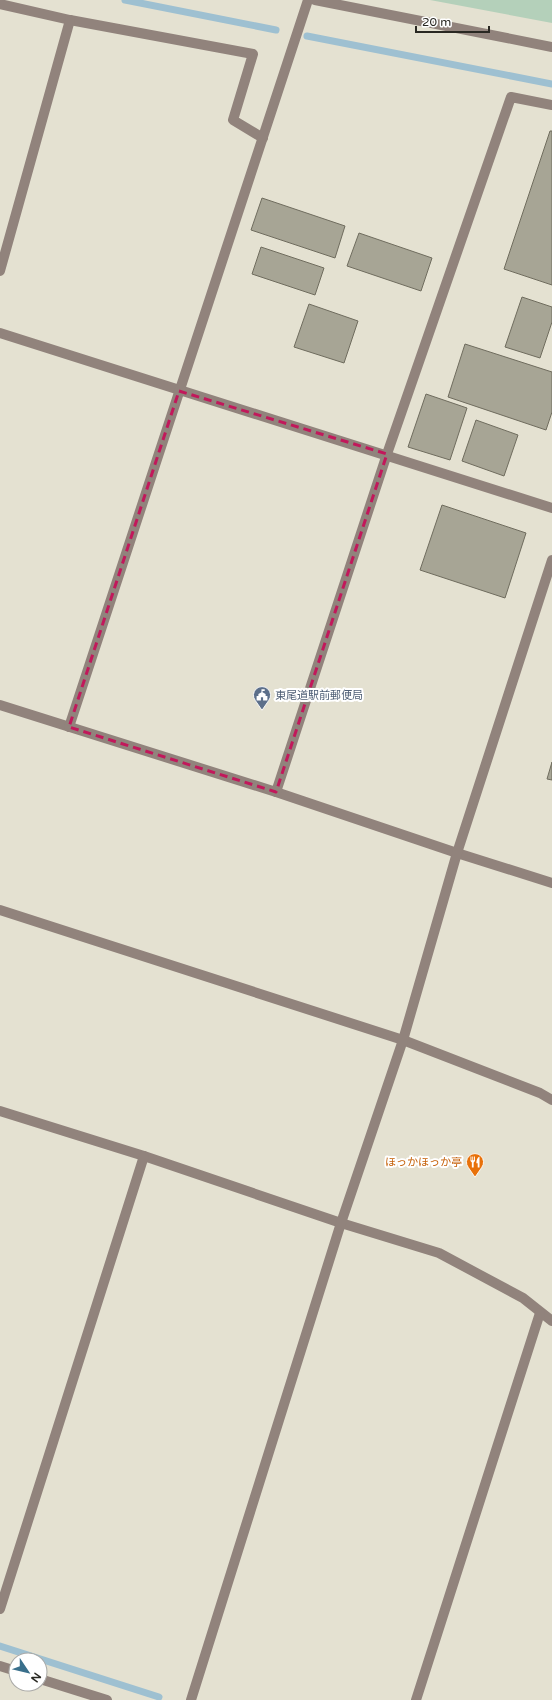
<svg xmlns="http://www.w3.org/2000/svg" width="552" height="1700" font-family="'Varela Round','Noto Sans JP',sans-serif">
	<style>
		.green { fill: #b4d0ba }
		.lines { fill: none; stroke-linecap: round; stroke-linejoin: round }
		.stream { stroke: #9ec0d1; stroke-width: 7 }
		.building { fill: #a7a595; stroke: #6f6c5e }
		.minor { stroke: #91837c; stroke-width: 10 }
		.marked { fill: none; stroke: #c2185b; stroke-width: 3; stroke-dasharray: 8 5; stroke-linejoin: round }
		.labels { text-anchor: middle; stroke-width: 4; stroke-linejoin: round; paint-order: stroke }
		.service-label { font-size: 11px; fill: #4e5e75; stroke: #fff; text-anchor: start }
		.food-label { font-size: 11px; fill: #c56008; stroke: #fff; text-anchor: end }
	</style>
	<rect width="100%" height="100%" fill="#e4e1d1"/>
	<path class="green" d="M430,0H552V23Z"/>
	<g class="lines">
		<g class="stream">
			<path d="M125,0L276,30"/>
			<path d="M307,36L552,84"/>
			<path d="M0,1646L159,1697"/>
		</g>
	</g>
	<g class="building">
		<path d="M550,131H552V285L504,269Z"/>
		<path d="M262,198L345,226L335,258L251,230Z"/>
		<path d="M359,233L432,258L421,291L347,266Z"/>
		<path d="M261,247L324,268L315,295L252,274Z"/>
		<path d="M522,297L552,307V322L540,358L505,347Z"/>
		<path d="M309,304L358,321L344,363L294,347Z"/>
		<path d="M465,344L552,372V412L546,430L448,397Z"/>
		<path d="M426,394L467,408L450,460L408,447Z"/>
		<path d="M476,420L518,435L504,476L462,461Z"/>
		<path d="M442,505L526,533L505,598L420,570Z"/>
		<path d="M552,762V780L547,779Z"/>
	</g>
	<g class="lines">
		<g class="minor">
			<path d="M315,0L552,47"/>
			<path d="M0,4L70,20L253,54L233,120L263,138"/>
			<path d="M0,271L70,20"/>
			<path d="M0,333C184,393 368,448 552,508"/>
			<path d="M0,705L276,792L457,853L552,883"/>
			<path d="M69,727L308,0"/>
			<path d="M276,792L387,454L511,97L552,105"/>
			<path d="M0,910L403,1040L540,1093L552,1100"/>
			<path d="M0,1111L144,1156L341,1223L439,1253L523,1298L552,1321"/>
			<path d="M0,1609L144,1156"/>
			<path d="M0,1666L16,1671"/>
			<path d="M40,1679L107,1700"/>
			<path d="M191,1700L341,1223L403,1040L457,853L552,560"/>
			<path d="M416,1700L540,1313"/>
		</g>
	</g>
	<path class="marked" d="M179,391L387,454L276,792L69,727Z"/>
	<defs>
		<g id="civic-pin" transform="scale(0.9)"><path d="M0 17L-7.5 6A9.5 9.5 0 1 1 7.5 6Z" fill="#5c6f8a" stroke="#fff"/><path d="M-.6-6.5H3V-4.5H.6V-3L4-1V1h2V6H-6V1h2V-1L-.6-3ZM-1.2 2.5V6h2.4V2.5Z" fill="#fff"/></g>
		<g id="restaurant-pin" transform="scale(0.9)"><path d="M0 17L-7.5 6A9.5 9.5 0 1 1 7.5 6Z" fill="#e8710a" stroke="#fff"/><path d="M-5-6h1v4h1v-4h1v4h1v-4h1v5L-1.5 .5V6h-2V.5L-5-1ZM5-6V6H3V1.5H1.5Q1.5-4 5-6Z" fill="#fff"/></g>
	</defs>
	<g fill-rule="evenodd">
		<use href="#civic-pin" x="262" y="695"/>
		<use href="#restaurant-pin" x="475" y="1162"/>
	</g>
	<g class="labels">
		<g class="service-label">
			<text x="275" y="699">東尾道駅前郵便局</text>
		</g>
		<g class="food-label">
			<text x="462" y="1166">ほっかほっか亭</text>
		</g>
	</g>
	<g transform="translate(28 1672) rotate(125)"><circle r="19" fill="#ffffff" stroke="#a9a9a7"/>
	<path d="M0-3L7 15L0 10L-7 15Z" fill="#396f8b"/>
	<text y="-6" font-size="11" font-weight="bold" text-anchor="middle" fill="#292822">N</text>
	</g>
	<path d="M416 26v6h73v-6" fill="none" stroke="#292822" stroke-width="2"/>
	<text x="422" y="26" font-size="12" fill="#292822" stroke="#ffffff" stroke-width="3" paint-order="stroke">20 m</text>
</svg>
